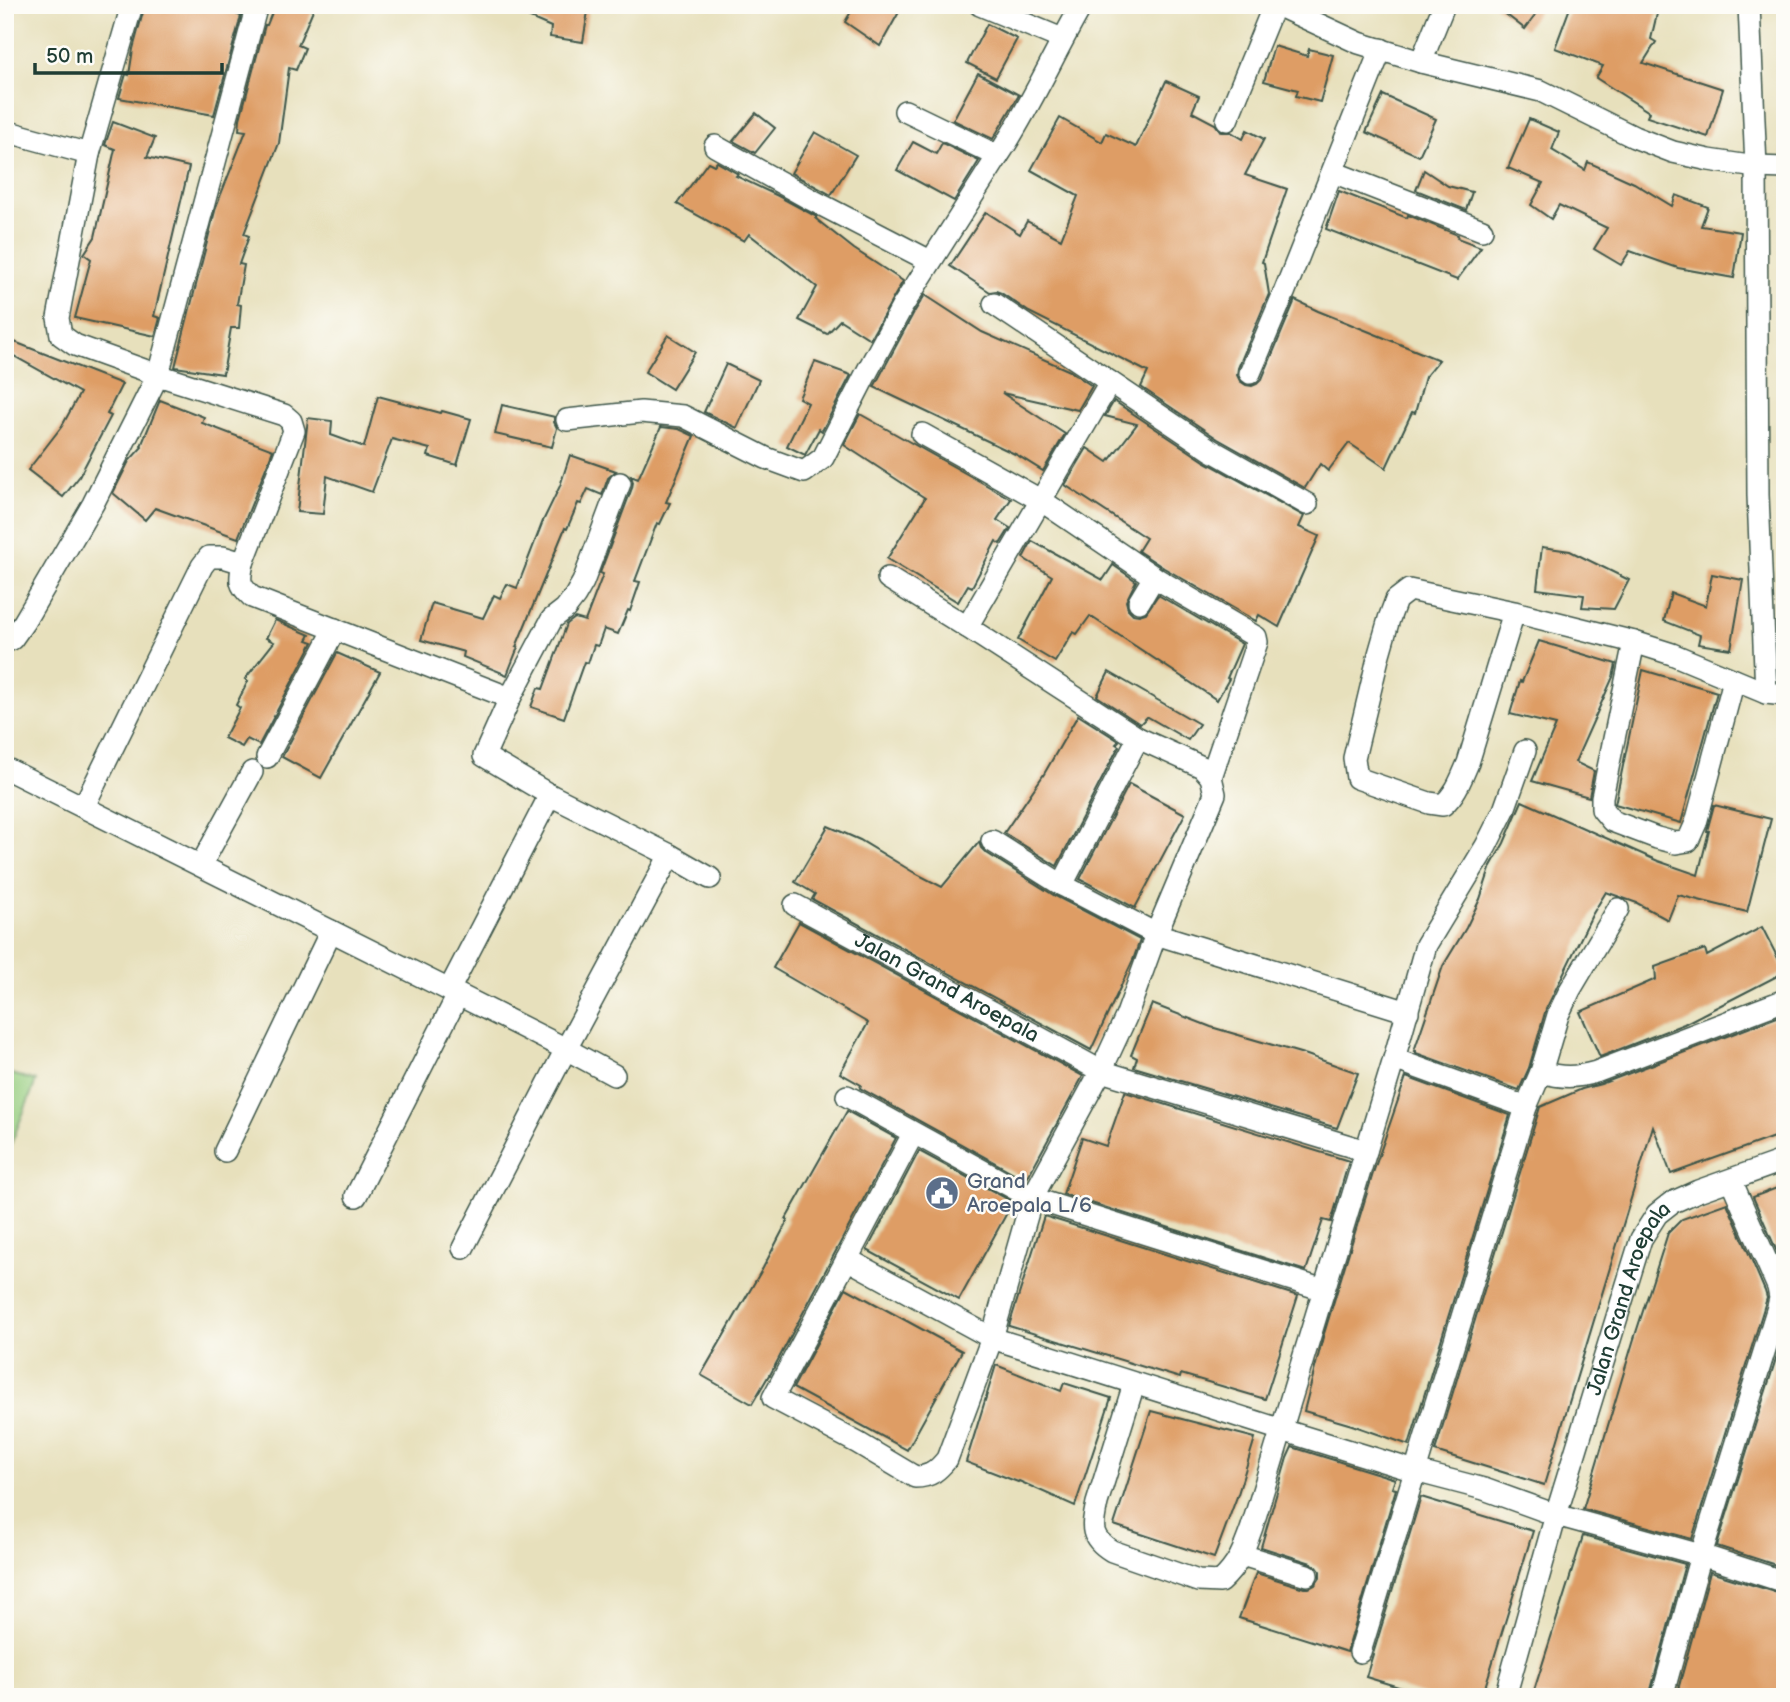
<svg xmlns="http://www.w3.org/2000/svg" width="1790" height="1702" font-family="'Balsamiq Sans',sans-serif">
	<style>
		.grass { fill: #96cd7f; stroke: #5a855a; stroke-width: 2 }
		.building { fill: #de9d65 }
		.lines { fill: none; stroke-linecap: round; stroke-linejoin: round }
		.street-casing { stroke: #3d5548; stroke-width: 24 }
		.street { stroke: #fff; stroke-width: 21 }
		.labels { text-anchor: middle; stroke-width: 5; stroke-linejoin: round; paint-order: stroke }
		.street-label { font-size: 21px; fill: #1f3d34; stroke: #fdfcf7 }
		.service-label { font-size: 21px; fill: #4e5e75; stroke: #fdfcf7; text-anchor: start }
	</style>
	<rect width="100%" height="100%" fill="#fdfcf7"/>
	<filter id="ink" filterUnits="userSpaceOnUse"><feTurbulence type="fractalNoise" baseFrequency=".0143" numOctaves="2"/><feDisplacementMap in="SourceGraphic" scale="14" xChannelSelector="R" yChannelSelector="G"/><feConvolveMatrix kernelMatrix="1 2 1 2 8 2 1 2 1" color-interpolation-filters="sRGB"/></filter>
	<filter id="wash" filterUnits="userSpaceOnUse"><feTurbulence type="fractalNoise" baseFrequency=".00686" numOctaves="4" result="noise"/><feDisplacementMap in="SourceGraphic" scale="28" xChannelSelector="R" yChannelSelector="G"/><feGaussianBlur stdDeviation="1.57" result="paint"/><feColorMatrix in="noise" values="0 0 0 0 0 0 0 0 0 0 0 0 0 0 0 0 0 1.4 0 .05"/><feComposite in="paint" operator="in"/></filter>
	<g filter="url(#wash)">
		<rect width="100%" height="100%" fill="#e7e0bc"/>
		<path class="grass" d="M5,1072L36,1081L5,1159Z"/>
		<g id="blocks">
			<g class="building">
				<path d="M145,5H211L241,16L214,115L119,98L126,74L129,75L133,49Z"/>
				<path d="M275,5H315L298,45L305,48L296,70L289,68L279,143L244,234L249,236L239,264L244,265L237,304L241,305L239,328H231L223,374L175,367L216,207L246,131L239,130L240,119L265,25H267Z"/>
				<path d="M500,5H589L583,42L550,37L551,27Z"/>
				<path d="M855,5H903L880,46L845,22Z"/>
				<path d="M1494,5H1543L1525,29Z"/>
				<path d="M1571,5H1659L1651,39L1656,42L1643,63L1723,89L1708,137L1647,117L1649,112L1596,78L1603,66L1555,48Z"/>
				<path d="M987,24L1017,39L996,78L967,63Z"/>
				<path d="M1274,46L1307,56L1309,49L1333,55L1320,102L1296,96L1298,90L1264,81Z"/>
				<path d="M978,73L1019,95L993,139L953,120Z"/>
				<path d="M1166,81L1199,96L1192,112L1215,124L1221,132H1231L1243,139L1247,130L1264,139L1245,175L1287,189L1262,262L1264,263L1269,294L1238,368L1237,375L1240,381L1246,385L1252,386L1257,384L1262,379L1295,300L1318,311L1439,360L1425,377L1415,413L1412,412L1386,468L1349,443L1328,471L1320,464L1305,488L1218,439L1141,387L1148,372L1029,312L1001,293L996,291L990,292L950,266L986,212L1020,234L1027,221L1061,239L1078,196L1031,170L1060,118L1102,142L1106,133L1136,147Z"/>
				<path d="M1383,95L1436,119L1419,156L1366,132Z"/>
				<path d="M756,113L775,128L755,153L733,141Z"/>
				<path d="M1529,119L1559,132L1552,150L1585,170L1588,162L1634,183L1672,206L1676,195L1708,207L1701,226L1741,232L1734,278L1678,268L1630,251L1621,265L1594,249L1607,228L1559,205L1551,219L1531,205L1543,183L1508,168Z"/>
				<path d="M113,122L155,138L147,157L189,167L154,316L160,318L155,336L75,318L91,259L84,254L95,237L115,149L105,145Z"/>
				<path d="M815,132L856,155L831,195L791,173Z"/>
				<path d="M913,142L936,154L942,143L979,161L954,201L897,170Z"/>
				<path d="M708,162L714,165L717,162L738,174L736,176L778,196L817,217L816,219L854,249L903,281L870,339L840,320L827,334L799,320L817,287L749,234L744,241L677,204Z"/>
				<path d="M1424,170L1448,186L1472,192L1466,210L1416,190Z"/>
				<path d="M1339,191L1407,218L1408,215L1458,235L1457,238L1481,247L1457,280L1326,229Z"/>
				<path d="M925,295L982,332L1070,371L1092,386L1078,410L1002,393L1065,434L1043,471L1017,455L874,387L913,314Z"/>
				<path d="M668,335L695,352L672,389L645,372Z"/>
				<path d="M12,341L122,384L107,414L111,416L79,477L63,497L28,470L62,426L80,393L7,352Z"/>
				<path d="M815,362L851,375L822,431L819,429L805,455L787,446L808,403L799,398Z"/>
				<path d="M726,364L759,380L737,428L704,412Z"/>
				<path d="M378,396L441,413L442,411L471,419L457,465L428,456L430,449L392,439L372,492L327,476L323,514L297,512L308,418L332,421L331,435L364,447Z"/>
				<path d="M160,400L204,417L202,423L273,450L238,538L155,508L145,520L113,493L129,461L142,447L141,446Z"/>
				<path d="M1114,401L1204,461L1304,516L1299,527L1319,536L1279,627L1259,615L1256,621L1164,568L1138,551L1146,538L1065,485L1087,448L1108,462L1137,424L1105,416Z"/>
				<path d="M502,405L555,417L554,422L557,428L552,447L495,434Z"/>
				<path d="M860,414L1011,499L997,520L1010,528L1000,544L996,541L972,587L968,585L958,602L887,559L925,498L844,445Z"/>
				<path d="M661,427L679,429L694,436L666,502L670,503L660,524L657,523L635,581L640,582L630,611L628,610L618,634L604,629L598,646L594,645L588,663L584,662L564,718L531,707L538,688L543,689L567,624L575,618L585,621L603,574L600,573L632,488L633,482L631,476L638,479Z"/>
				<path d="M570,455L616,471L608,478L602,495L588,489L581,504L578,503L567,529L565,528L516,647H518L507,675L463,657L464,652L421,640L432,603L483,618L494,595L500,598L507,584L517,588L543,521L560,486Z"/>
				<path d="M1032,541L1103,580L1113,565L1136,581L1126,601L1128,609L1133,614L1139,615L1146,613L1158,595L1242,644L1227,678L1229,679L1217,700L1090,616L1077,634L1073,632L1055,662L1018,640L1052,576L1023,558Z"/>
				<path d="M1542,547L1570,551L1629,580L1614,609L1582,607L1584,595L1537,589Z"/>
				<path d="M1712,574L1743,580L1731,649L1698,644L1700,635L1664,621L1671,593L1706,606Z"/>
				<path d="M275,620L310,635L307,640L313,642L259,745L247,739L242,747L224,738L240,708L236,705L248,681L245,679L274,642L266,638Z"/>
				<path d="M1539,641L1616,664L1613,677L1575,762L1594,771L1589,797L1532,781L1556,725L1510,714L1520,681L1522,682Z"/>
				<path d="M337,653L380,672L321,778L282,757Z"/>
				<path d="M1643,670L1717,692L1681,823L1615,804Z"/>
				<path d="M1109,672L1199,724L1188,740L1148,717H1147L1140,724L1097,696Z"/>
				<path d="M1078,715L1119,741L1116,744L1119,746L1057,866L1004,833L1044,774Z"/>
				<path d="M1129,784L1185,814L1135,908L1080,879Z"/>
				<path d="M1522,801L1658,861L1698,875L1709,831H1707L1714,805L1771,819L1747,912L1678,895L1668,920L1637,903L1606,892L1592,915L1546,1009L1529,1068L1519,1090L1416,1053V1051H1414L1443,966L1466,928L1480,899L1491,866L1504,843Z"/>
				<path d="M828,826L860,840L913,872L942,887L979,842L981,848L985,852L1055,896L1140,940L1133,960L1091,1050L812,899L815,894L795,882Z"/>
				<path d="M799,922L1083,1076L1026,1180L860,1088L861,1085L840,1073L868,1023L773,968Z"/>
				<path d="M1762,927L1785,972L1684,1024L1600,1057L1580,1012L1656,979L1655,967L1705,949L1707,956Z"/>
				<path d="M1152,1004L1211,1027L1307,1055L1358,1073L1337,1128L1134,1067L1137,1058L1131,1055Z"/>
				<path d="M1785,1014V1133L1671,1174L1653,1126L1544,1485L1435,1451L1540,1107L1582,1089L1601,1084Z"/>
				<path d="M1406,1077L1510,1115L1409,1445L1352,1425L1304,1411L1323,1337L1374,1170Z"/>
				<path d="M1125,1092L1349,1161L1331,1222L1323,1220L1306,1271L1063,1194L1082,1138L1106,1146Z"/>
				<path d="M847,1111L896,1138L770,1375H769L752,1404L701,1375L763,1268L788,1220L786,1219Z"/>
				<path d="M919,1151L1013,1202L959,1300L867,1250Z"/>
				<path d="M1785,1185V1270L1753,1197Z"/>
				<path d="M1727,1203L1765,1291L1767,1298L1692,1539L1583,1509L1633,1342L1668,1233L1682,1219Z"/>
				<path d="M1044,1216L1298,1296L1265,1399L1181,1374L1180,1378L1009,1326Z"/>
				<path d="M846,1288L962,1351L907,1450L793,1388Z"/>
				<path d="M1785,1330V1568L1717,1546Z"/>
				<path d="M996,1365L1061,1391L1064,1383L1111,1398L1075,1506L1019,1481L1018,1482L966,1462Z"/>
				<path d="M1151,1411L1255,1438L1238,1494L1214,1558L1114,1525Z"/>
				<path d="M1292,1447L1395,1479L1392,1488L1396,1489L1347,1652L1239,1618L1256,1573L1304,1588H1309L1315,1585L1320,1578V1571L1317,1567L1311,1563L1261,1547L1287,1458Z"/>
				<path d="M1421,1497L1533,1531L1482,1697H1431L1366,1677Z"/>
				<path d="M1583,1536L1685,1564L1649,1697H1532Z"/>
				<path d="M1710,1572L1785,1595V1697H1676Z"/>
			</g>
		</g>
	</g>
	<g filter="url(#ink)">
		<use href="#blocks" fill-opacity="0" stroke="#3d5548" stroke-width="2"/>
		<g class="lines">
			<g class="street-casing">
				<g id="street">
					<path d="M132,5L89,154L58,318L61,335L75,345L158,375L284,415L291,421L294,431L243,563C239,581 239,585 252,597L510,698L552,619L565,609L575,596L583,582L620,483"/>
					<path d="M980,5L1062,39"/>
					<path d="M1277,5L1359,43L1421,62L1541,91L1634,137L1673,152L1709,160L1756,167L1785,168"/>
					<path d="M1749,5L1756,167L1758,495L1766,693L1785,695"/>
					<path d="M1421,62L1444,5"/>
					<path d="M905,111L998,156C1030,108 1053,55 1082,5"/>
					<path d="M1227,120L1274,5"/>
					<path d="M5,131L89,154"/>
					<path d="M715,146L812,200L930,261"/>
					<path d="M1333,172L1482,230"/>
					<path d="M1250,373L1284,293L1381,49"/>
					<path d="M1110,382L1211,450L1307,504"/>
					<path d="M567,420L641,412L683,416L766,458L804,472L823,458L868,370L902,307L998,156"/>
					<path d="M922,434L1042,501L1157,579L1256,637L1257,642L1211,777"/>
					<path d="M888,578L967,627"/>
					<path d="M1139,602L1154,577"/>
					<path d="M1514,612L1468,763C1461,779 1456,794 1443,805L1429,803L1357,778L1354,758L1379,654L1389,619L1396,600L1409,590L1514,612L1634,642L1672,654L1766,693"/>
					<path d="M5,642L12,639L24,622L93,504L158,375L257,5"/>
					<path d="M1634,642L1602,797V809L1612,821L1657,838L1676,843L1688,841L1696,823L1734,680"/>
					<path d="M510,698L484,756L550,795L670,855L710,878"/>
					<path d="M267,757L335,629"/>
					<path d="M5,768L449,990L550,795"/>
					<path d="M84,806L202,566L209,557H223L243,563"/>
					<path d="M992,841L1062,885L1156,934L1408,1012"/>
					<path d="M201,865L252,772"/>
					<path d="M1062,885L1138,738"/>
					<path id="s1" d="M795,905L1101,1071L1366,1151"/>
					<path d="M449,990L566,1049L614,1075"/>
					<path d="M1394,1059L1526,1107"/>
					<path d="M1541,1072C1562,1078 1575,1078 1596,1072L1785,1000"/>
					<path d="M847,1096L1032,1198L1324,1290"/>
					<path d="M913,1134L847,1259L992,1338L1282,1430L1415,1471L1484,1489L1556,1515L1701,1555L1785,1582"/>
					<path d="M225,1151L331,931"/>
					<path d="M356,1196L458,995"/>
					<path d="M463,1248L566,1049L670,855"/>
					<path d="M847,1259L773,1398L858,1443L915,1477C931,1477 938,1470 947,1459L992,1338L1032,1198L1101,1071L1126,1017L1156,934L1215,794L1211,777L1202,767L1138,738L967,627L1110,382L994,304"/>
					<path d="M1134,1384L1097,1503C1092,1527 1089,1537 1112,1551L1198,1581L1220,1582C1238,1566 1244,1550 1252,1527L1394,1059L1426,945L1486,846L1504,810L1525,751"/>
					<path d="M1242,1555L1307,1575"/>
					<path d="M1360,1652L1526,1107L1541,1072L1558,1015L1570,990L1618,909"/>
					<path id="s2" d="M1505,1697L1556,1515L1641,1239L1657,1214L1671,1203L1698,1191L1785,1160"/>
					<path d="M1662,1697L1701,1555L1778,1307L1780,1298L1778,1287L1731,1180"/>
				</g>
			</g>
			<use href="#street" class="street"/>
		</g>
	</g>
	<defs>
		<g id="civic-disc" transform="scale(1.75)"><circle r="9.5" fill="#5c6f8a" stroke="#fdfcf7"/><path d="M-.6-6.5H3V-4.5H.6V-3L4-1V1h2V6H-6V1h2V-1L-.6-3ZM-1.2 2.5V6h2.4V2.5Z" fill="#fff"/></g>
	</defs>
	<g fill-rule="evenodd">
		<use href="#civic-disc" x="942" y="1193"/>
	</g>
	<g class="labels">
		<g class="street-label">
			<text dy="7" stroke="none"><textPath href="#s1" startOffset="173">Jalan Grand Aroepala</textPath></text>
			<text dy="7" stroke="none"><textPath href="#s2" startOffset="418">Jalan Grand Aroepala</textPath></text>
		</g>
		<g class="service-label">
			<text x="967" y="1188">Grand<tspan x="967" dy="24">Aroepala L/6</tspan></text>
		</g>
	</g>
	<rect width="1790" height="1702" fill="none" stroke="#fdfcf7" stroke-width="28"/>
	<path d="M35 63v10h187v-10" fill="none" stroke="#1f3d34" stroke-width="3.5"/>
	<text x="46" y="63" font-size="21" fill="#1f3d34" stroke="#fdfcf7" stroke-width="5" paint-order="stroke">50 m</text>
</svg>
